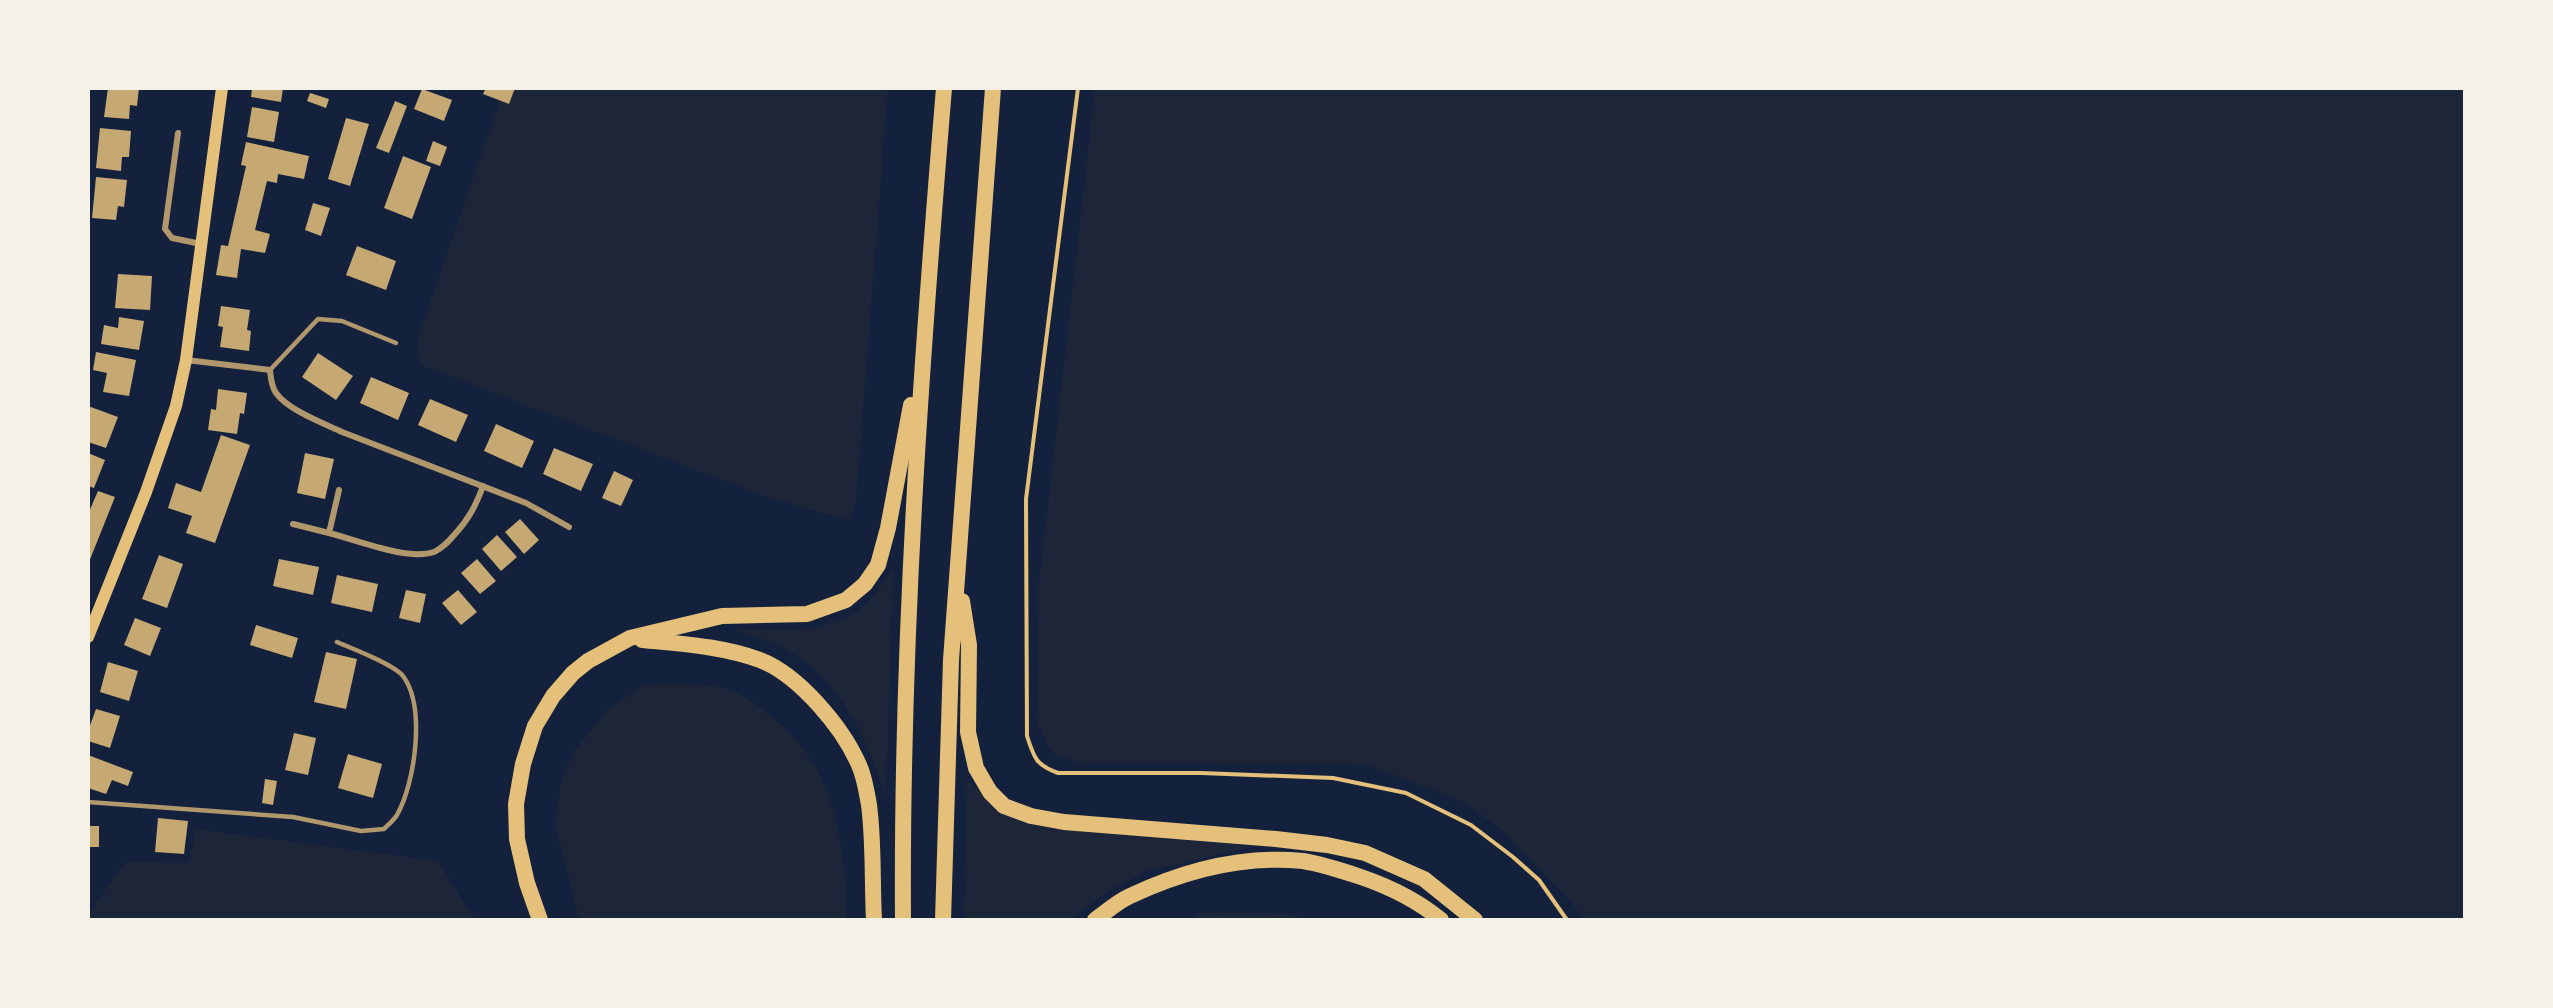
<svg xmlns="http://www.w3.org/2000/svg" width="2553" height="1008" font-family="'PT Sans',sans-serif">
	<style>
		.green { fill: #1d2539 }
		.building { fill: #c6a872 }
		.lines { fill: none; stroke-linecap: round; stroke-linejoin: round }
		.path { stroke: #e5c07b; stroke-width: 4 }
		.service { stroke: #b1986c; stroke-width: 4.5 }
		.minor { stroke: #b1986c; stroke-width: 6 }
		.secondary { stroke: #e5c07b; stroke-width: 12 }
		.trunk { stroke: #e5c07b; stroke-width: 16 }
	</style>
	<rect width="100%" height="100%" fill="#14213d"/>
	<g class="green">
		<path d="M504,89H888L856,497L851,521L770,498L421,365L417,340Z"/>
		<path d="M1095,89H2464V919H1583L1570,901L1501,829L1462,801L1364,764L1080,763L1055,755L1050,749L1037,723L1039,585Z"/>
		<path d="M893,568L886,798C869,743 841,680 789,651C771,642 751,636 733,629C779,631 838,637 872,598C880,589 886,578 893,568Z"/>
		<path d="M644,685C670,685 700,682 726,689C744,694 758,706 772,717C837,769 844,842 847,919H579L555,825L562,777L575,750L608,709Z"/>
		<path d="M967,779L997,809L1008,817L1024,823L1084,832L1257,846L1147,871L1109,891L1071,919L964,920Z"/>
		<path d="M195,829L438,861L474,919H89V913L125,862L190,863Z"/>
		<path d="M1202,912L1290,914L1304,919H1191Z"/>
	</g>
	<g class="building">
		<path d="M108,88H139L137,106L130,105L129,119L104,117Z"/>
		<path d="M252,88H283L281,102L251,97Z"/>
		<path d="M486,88H515L509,104L483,94Z"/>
		<path d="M422,89L452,100L444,121L414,109Z"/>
		<path d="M310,93L329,99L326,108L307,101Z"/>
		<path d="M395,101L407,106L389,153L376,148Z"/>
		<path d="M252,107L279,112L274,142L247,137Z"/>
		<path d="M346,118L369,124L350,186L328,179Z"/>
		<path d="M100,128L131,131L129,157H122L121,171L96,168Z"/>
		<path d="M433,141L447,147L440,166L426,161Z"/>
		<path d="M246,142L309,156L304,179L278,174L277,183L267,181L255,230L270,234L265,253L241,249L237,278L216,275L221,245L228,246L246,166L241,165Z"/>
		<path d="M403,156L431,167L412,219L384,208Z"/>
		<path d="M96,177L127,180L124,207L118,206L116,220L92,218Z"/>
		<path d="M313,203L330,208L321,236L305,230Z"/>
		<path d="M357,246L396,261L386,290L346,275Z"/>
		<path d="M118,274L152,276L150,310L115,308Z"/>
		<path d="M221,306L250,310L247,330L251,331L249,351L220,347L223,327L218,326Z"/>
		<path d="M119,317L144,321L139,350L101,344L104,325L118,328Z"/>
		<path d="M96,352L136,360L129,396L103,392L107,373L93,370Z"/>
		<path d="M318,353L353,376L336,400L302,377Z"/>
		<path d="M371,377L409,393L398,420L360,403Z"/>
		<path d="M218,389L247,393L244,414L240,413L237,434L208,430L211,409L216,410Z"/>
		<path d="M430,399L468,415L456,442L418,425Z"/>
		<path d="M88,406L118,417L106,448L88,442Z"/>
		<path d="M496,424L534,441L522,468L484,451Z"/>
		<path d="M221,435L250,445L215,543L186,533L192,516L168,508L176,483L201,492Z"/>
		<path d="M554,448L593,464L581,491L543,474Z"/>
		<path d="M88,453L105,460L94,488L88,486Z"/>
		<path d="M305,453L334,459L325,499L297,493Z"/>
		<path d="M614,471L633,480L621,506L602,498Z"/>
		<path d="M98,491L115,497L89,562L88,514Z"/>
		<path d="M520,519L539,540L524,554L505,532Z"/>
		<path d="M497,535L517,557L501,571L482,549Z"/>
		<path d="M159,555L183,564L167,608L142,599Z"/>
		<path d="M279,559L319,567L313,595L273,586Z"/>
		<path d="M477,559L496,581L480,594L461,573Z"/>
		<path d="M337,575L378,584L372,612L331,603Z"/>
		<path d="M406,590L426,594L420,623L399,618Z"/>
		<path d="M458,590L477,612L461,625L442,603Z"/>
		<path d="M135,618L161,628L150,656L124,645Z"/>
		<path d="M256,625L298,638L292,658L250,645Z"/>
		<path d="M326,652L357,659L346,709L314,702Z"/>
		<path d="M108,662L138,671L129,701L100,692Z"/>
		<path d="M96,709L120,716L110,748L88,741V731Z"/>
		<path d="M294,733L316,738L308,775L285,770Z"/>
		<path d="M348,754L382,764L373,798L338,788Z"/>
		<path d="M88,755L133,772L128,786L112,780L106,794L88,788Z"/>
		<path d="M265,779L277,781L273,805L262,803Z"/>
		<path d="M158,818L188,821L184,854L155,852Z"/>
		<rect x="88" y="826" width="11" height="21"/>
	</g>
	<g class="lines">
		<path class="path" d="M1078,88L1026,499L1027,736C1034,758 1036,765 1058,773H1201L1333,778L1406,793L1471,825L1513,857L1539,880L1567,920"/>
		<g class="service">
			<path d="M270,370L318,319L342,321L396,343"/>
			<path d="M88,802L293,817L361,831L384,829C388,825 394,820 397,815C415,783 426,707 403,676C393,664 353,649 337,642"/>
		</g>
		<g class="minor">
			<path d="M178,133L165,229L172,238L201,244"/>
			<path d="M186,360L270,370C271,378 271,386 276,393C288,410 323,423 342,432L526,503L569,527"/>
			<path d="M339,490L329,533C356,540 408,561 434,552C443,548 449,541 455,534C469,519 476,505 483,486"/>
			<path d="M293,524L329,533"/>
		</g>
		<path class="secondary" d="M88,637L146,492L176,406L186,360L222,88"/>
		<g class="trunk">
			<path d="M962,601L969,645L968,732L976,768L990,792L1004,806L1031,816L1064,822L1276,839L1327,845L1365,853L1424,879L1475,920"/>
			<path d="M642,640C682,644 722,646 760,660C799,675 843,728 859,765C864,776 867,793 869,805C874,843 872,882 874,920"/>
			<path d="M540,920L527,883L517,839L516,804L523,764L535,726L553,696L573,673L588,661L630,638L722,616L807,614L846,600L865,584L878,565L888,528L911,405"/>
			<path d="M903,920C901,641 921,366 944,88"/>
			<path d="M943,920L951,660L993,88"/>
			<path d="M1095,920C1106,912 1117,902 1130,896C1183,871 1244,855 1303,861C1322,864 1343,871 1361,877C1390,887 1417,900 1441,920"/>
		</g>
	</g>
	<rect width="2553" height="1008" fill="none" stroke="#f6f1e7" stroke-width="180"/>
</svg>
